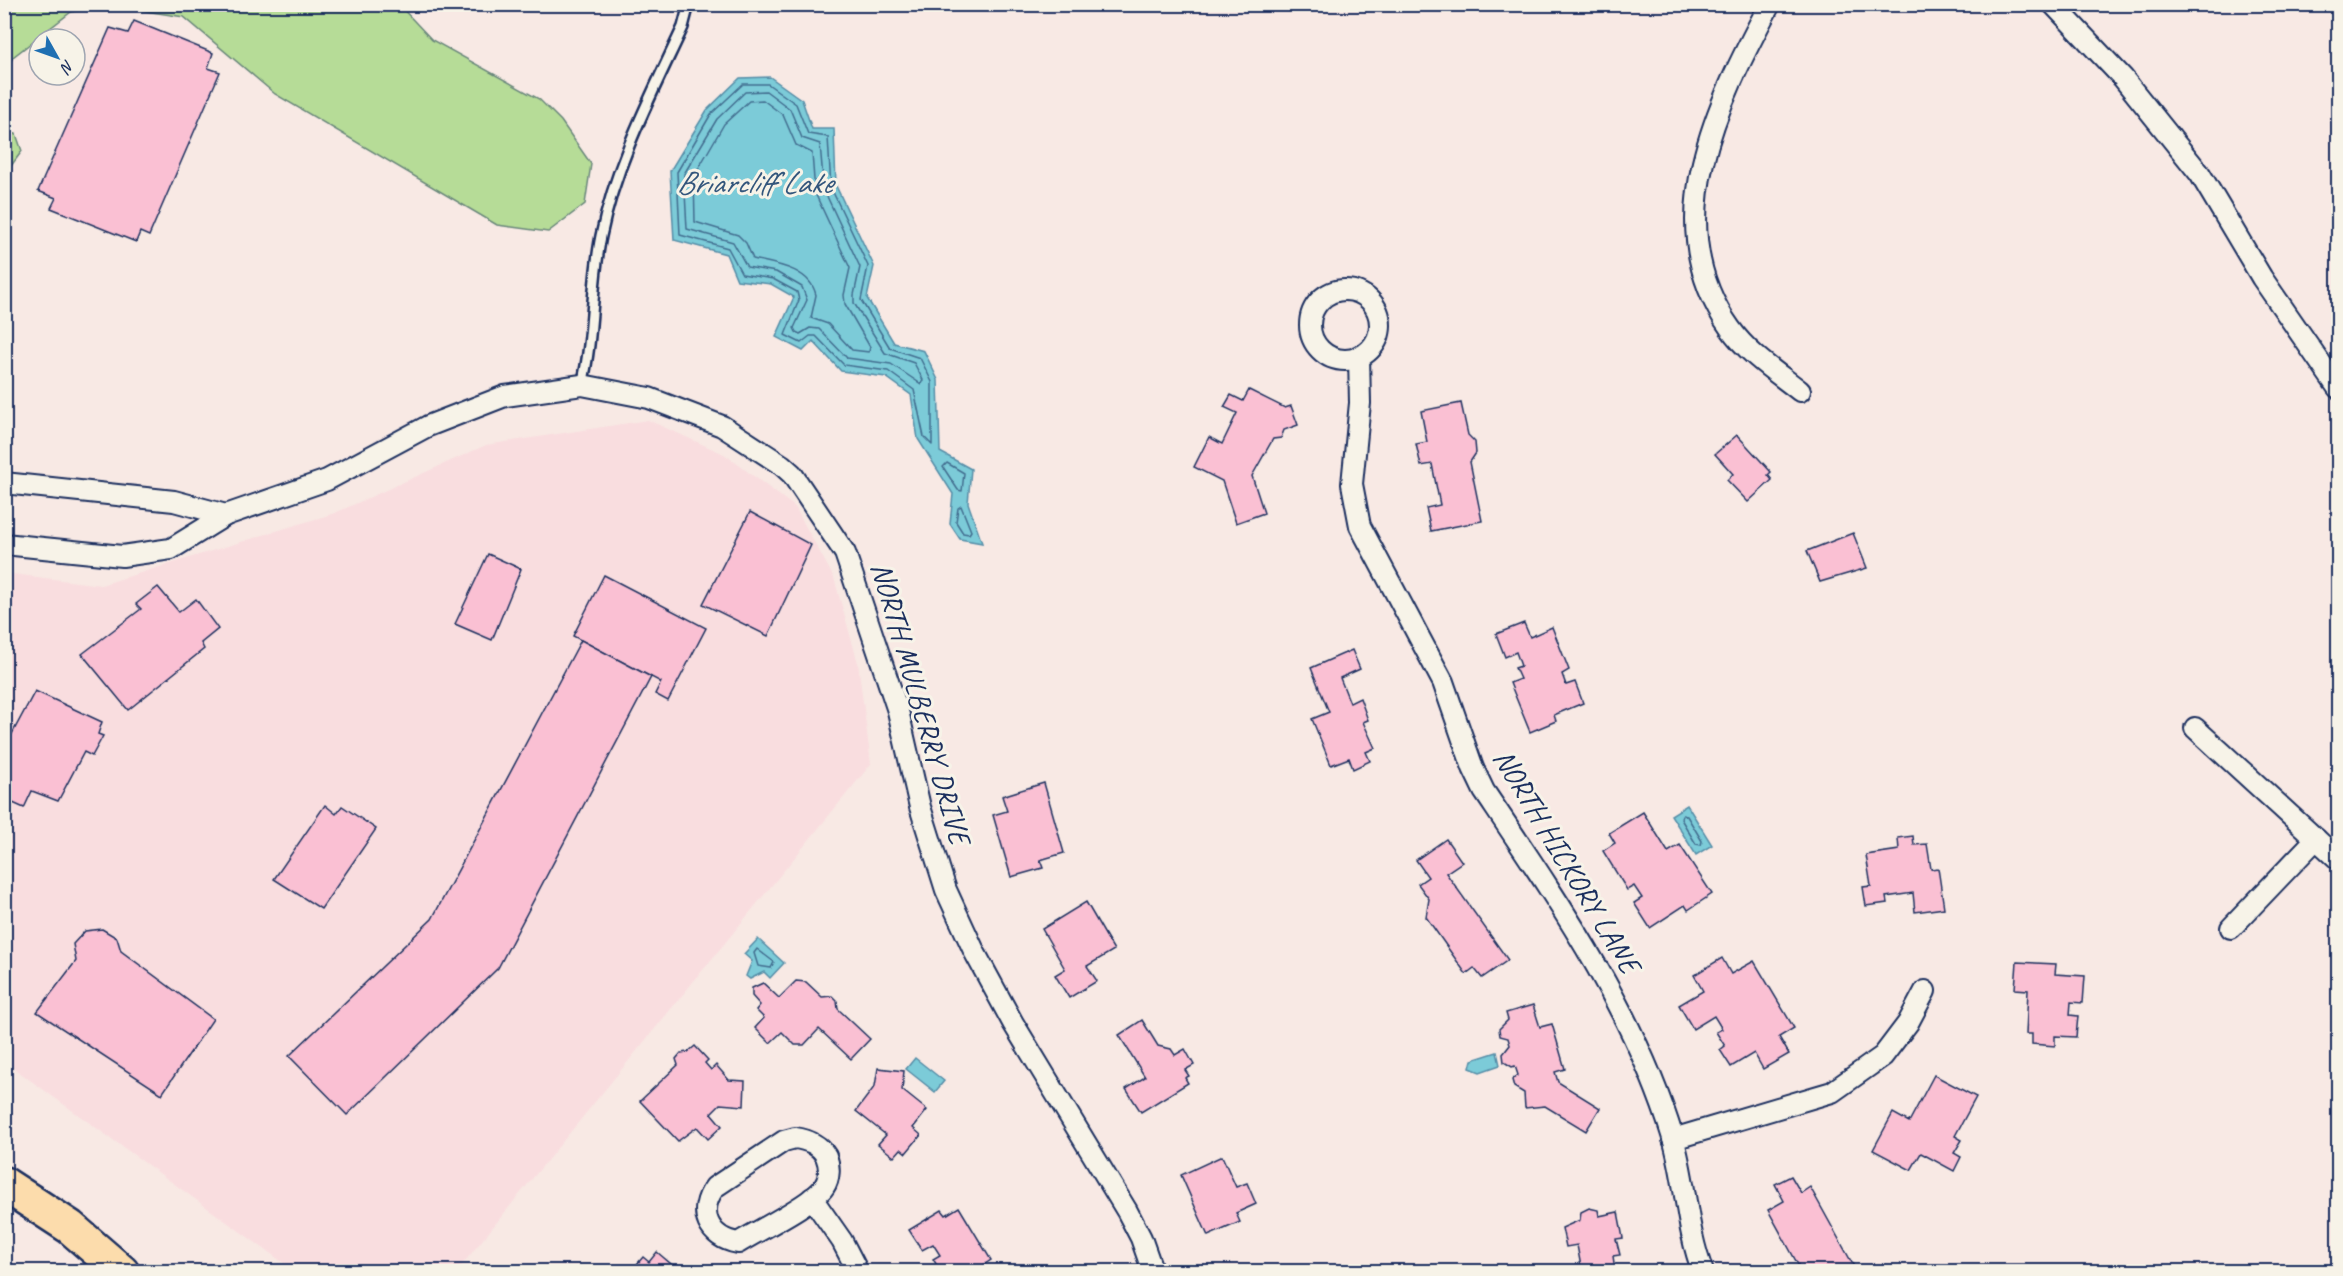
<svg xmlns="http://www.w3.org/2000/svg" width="2343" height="1276" font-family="Caveat,sans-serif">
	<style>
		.built { fill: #f9dddf }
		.green { fill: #b6dc97; stroke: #68867a; stroke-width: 1.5 }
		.water { fill: #7ccbd8; stroke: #558da7; stroke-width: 1.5 }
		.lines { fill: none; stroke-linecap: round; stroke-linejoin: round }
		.shore { stroke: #426d8f; stroke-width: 1.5 }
		.building { fill: #fac0d3; stroke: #1b2f5e; stroke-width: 1.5 }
		.service-casing { stroke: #1b2f5e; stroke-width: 14 }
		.minor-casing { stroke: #1b2f5e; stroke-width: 24 }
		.motorway-casing { stroke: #1b2f5e; stroke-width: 38 }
		.service { stroke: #f7f3e8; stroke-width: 9 }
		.minor { stroke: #f7f3e8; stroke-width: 20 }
		.motorway { stroke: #fcdcac; stroke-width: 33 }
		.labels { text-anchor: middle; stroke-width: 6; stroke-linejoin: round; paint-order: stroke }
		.street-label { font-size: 30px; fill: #1b2f5e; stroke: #f7f3e8 }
		.water-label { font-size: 32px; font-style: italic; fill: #33567c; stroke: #f7f3e8 }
	</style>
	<rect width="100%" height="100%" fill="#f8e9e4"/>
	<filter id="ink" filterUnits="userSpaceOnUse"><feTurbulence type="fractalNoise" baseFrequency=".0167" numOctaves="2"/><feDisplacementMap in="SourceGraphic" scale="12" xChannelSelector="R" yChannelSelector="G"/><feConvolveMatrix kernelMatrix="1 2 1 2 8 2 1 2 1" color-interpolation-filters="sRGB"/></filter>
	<g filter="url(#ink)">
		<path class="built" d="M648,420L724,454L795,507L834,578L858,663L871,764L457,1271H295L5,1062V573L101,585L335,513L486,445Z"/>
		<g class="green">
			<path d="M5,4L399,5L432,40L539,99L561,121L591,164L585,204L548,232L497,225L275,94L184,17L106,5L71,12L13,57L5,72Z"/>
			<path d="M5,133L16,134L22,151L5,174Z"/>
		</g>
		<g class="water">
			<path d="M770,77L802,100L812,129H834L836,186L874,266L867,298L894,343L924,351L938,380L940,452L971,469L968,503L982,543L960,539L950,524L953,494L918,439L911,395L886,377L841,371L813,341L803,351L776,337L794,297L771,284L737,280L726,254L674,240L670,171L707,110L740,78Z"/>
			<path d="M1687,805L1712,845L1696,855L1671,815Z"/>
			<path d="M758,939L784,963L770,978L764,972L750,979L746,976L752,961L744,954Z"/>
			<path d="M1497,1052L1500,1065L1480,1072L1470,1068L1472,1060Z"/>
			<path d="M915,1058L944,1081L935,1092L906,1069Z"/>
		</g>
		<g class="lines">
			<g class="shore">
				<path d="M743,84H768L796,104L808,134L828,137L831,188L868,266L861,300L890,348L920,358L932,382V445L924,437L914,390L888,371L844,365L816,336H810L801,343L785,335L799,300L797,292L773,279L742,274L728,248L680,235L677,172L711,114Z"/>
				<path d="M766,91L790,109L802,138L820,144L824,190L860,267L854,295V303L885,353L914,363L923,380L921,384L891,364L847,358L819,329L810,328L800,334L796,332L794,328L807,300L802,287L776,272L747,267L733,242L687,229L684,174L717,119L745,92Z"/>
				<path d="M763,100L783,115L796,145L812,153L815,193L850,268L844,295L845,304L870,347L869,352L852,350L828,324L811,318L816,295C810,268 775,264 753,259L746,243L738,235L695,222L694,176L724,124L749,101Z"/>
				<path d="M947,463L964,473L962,491L958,490L943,467Z"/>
				<path d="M961,506L971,531L969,534L963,533L956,522L958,508Z"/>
				<path d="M1682,815L1687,816L1702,841L1701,845L1696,844L1681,819Z"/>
				<path d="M757,949L774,962L771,968L758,966L754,953Z"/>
			</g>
		</g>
		<g class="building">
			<path d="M134,21L213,53L208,68L220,72L149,236L140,232L136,242L51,208L56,198L38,191L110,28L128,33Z"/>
			<path d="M1249,390L1285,408L1291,406L1298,425L1284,430L1281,438L1273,439L1252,476L1264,513L1236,523L1222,481L1194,467L1209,437L1222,444L1237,413L1224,407L1231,395L1243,401Z"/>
			<path d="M1461,403L1468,435L1475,442L1476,453L1470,462L1482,521L1431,531L1426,508L1440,505L1432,464L1421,466L1416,444L1427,442L1421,411Z"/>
			<path d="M1737,435L1771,472L1768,475L1772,480L1748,502L1727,480L1733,474L1715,454Z"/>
			<path d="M750,512L811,545L768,636L703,604Z"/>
			<path d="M1853,533L1867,568L1820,582L1807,551Z"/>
			<path d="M488,554L521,569L492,640L455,624Z"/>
			<path d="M604,575L706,628L668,701L655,694L661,682L573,636Z"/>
			<path d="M158,587L179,612L196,599L218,629L201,643L204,649L128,710L82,654L141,609L136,604Z"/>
			<path d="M1524,623L1530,637L1552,627L1569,670L1562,674L1566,685L1575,682L1583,703L1554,715L1556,721L1530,732L1510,683L1520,679L1515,668L1521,666L1516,652L1505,657L1496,634Z"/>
			<path d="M581,640L651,677L498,968L347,1115L289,1056L432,919Z"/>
			<path d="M1352,650L1360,669L1340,678L1350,703L1360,698L1368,720L1363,722L1375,748L1366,752L1370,761L1353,769L1349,758L1331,765L1312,719L1329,712L1311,668Z"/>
			<path d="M35,691L102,722L98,734L103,736L92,756L84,752L58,801L32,791L24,808L4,799V749Z"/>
			<path d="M1044,783L1064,853L1040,860L1043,868L1011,877L993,815L1007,811L1002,796Z"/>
			<path d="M325,805L336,814L342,806L376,829L321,909L274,879Z"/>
			<path d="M1643,812L1668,852L1680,845L1712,894L1688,910L1685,905L1650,928L1634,903L1642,898L1634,886L1627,890L1603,851L1615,843L1609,833Z"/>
			<path d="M1913,836L1914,845L1927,844L1931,869L1938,868L1944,908L1915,912L1913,893L1886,897L1887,903L1866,906L1863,887L1871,886L1866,855L1899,850L1898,838Z"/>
			<path d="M1446,839L1462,862L1446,873L1508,960L1482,978L1474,968L1466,974L1426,917L1429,899L1418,884L1428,877L1416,860Z"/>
			<path d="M1086,902L1114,950L1087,966L1097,981L1069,998L1055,975L1065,969L1042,929Z"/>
			<path d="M102,929L117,938L121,951L213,1019L162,1094L37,1012L76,961L73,944L85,931Z"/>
			<path d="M1722,958L1731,974L1754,961L1794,1028L1779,1037L1789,1054L1763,1069L1754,1053L1731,1067L1720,1050L1725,1046L1716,1032L1722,1029L1714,1016L1693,1029L1679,1005L1703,991L1694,975Z"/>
			<path d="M2017,962L2056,964L2055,974L2085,976L2083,1003L2071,1002L2070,1015L2078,1016L2076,1037L2055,1036V1046L2032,1044V1034H2026L2028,990L2015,989Z"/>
			<path d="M796,981L806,982L822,997L832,996L837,1001L838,1009L870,1039L851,1059L819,1029L804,1045H795L782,1032L770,1043L755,1028L764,1018L756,1010L760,1005L752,996V988L763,983L779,998Z"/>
			<path d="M1533,1005L1540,1027L1552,1024L1565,1069L1555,1072L1558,1082L1600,1108L1586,1131L1545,1106L1525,1108L1524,1093L1514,1087L1512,1080L1518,1075L1515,1066L1512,1067L1504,1062L1503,1054L1510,1045L1508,1038L1500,1036L1499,1029L1508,1020L1506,1013Z"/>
			<path d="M1142,1020L1158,1046L1171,1049L1175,1055L1185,1049L1194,1065L1185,1070L1189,1076L1185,1078L1188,1083L1141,1112L1126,1089L1145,1077L1119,1035Z"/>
			<path d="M695,1046L708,1060L705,1063L711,1070L716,1065L729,1080L745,1081L744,1106L720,1104L711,1113L722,1126L708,1139L697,1127L678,1141L640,1101L678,1065L676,1059L681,1053L688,1052Z"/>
			<path d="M878,1068L904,1071L902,1090L927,1110L913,1128L921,1135L906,1153L901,1149L894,1157L878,1144L886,1135L856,1111L875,1086Z"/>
			<path d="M1934,1075L1976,1097L1955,1136L1962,1140L1954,1153L1961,1157L1954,1171L1921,1153L1911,1170L1873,1150L1893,1113L1909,1122Z"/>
			<path d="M1222,1156L1236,1187L1247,1183L1256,1204L1236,1213L1240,1222L1208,1236L1181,1175Z"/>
			<path d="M1791,1176L1801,1193L1810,1187L1857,1272H1802L1768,1210L1784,1201L1775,1184Z"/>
			<path d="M959,1207L991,1260L973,1272H941L933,1259L940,1255L933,1244L922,1250L909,1230L942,1210L946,1215Z"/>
			<path d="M1589,1208L1598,1210L1599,1216L1618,1212L1623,1238L1616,1239L1620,1255L1613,1256L1615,1270L1610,1272H1582L1577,1245L1566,1247L1562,1228L1580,1220L1581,1212Z"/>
			<path d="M657,1252L671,1264L666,1272L631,1271L643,1257L649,1262Z"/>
		</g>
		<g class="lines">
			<g class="service-casing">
				<path id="service" d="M582,385C594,336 591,285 601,236C616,162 652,94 683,27L689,4"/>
			</g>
			<g class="minor-casing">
				<g id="minor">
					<path d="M1770,4C1718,102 1656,224 1730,328C1748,354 1776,372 1800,391"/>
					<path d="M2053,4L2123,78L2200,174L2262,278L2338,388"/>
					<circle cx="1345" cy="325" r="35"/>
					<path d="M1359,356L1360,403L1352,484L1360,526L1443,682L1473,768L1484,791C1558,901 1634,1010 1673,1138C1686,1181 1686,1229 1703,1272"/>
					<path d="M4,483L174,501L226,515"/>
					<path d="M4,544L122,556L171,549L226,515L327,480L428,426L505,396L582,385L649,398L722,426L782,465L792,474L845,553L898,711L920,807L946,890L975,953L1013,1023L1127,1211L1141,1238L1153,1272"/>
					<path d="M2195,728L2338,859"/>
					<path d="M2231,928L2316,839"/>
					<path d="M795,1138C808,1140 819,1144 826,1156C830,1166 830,1178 824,1187C814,1203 757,1231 738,1243C709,1238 696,1212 715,1187L784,1141Z"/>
					<path d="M1673,1139L1832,1092L1883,1056L1908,1023L1925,991"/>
					<path d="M812,1198L842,1241L858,1272"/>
				</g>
			</g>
			<g class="motorway-casing">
				<path id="motorway" d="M4,1184L70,1227L122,1272"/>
			</g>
			<use href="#service" class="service"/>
			<use href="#minor" class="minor"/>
			<use href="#motorway" class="motorway"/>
		</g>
	</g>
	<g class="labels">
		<g class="street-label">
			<text transform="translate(921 703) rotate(74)" y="10">NORTH MULBERRY DRIVE</text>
			<text transform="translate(1567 861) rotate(59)" y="10">NORTH HICKORY LANE</text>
		</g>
		<g class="water-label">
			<text x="754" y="193">Briarcliff Lake</text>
		</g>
	</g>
	<rect width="2343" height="1276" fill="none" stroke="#f7f3e8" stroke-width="24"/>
	<rect x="12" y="12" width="2319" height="1252" fill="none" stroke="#1b2f5e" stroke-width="2" filter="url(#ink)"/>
	<g transform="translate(57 57) rotate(130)"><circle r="28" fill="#f7f3e8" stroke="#9fa5b1" stroke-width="1.5"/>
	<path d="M0-4.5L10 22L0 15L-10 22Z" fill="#1f6fb2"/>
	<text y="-9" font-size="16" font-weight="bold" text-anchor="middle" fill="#1b2f5e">N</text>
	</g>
</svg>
